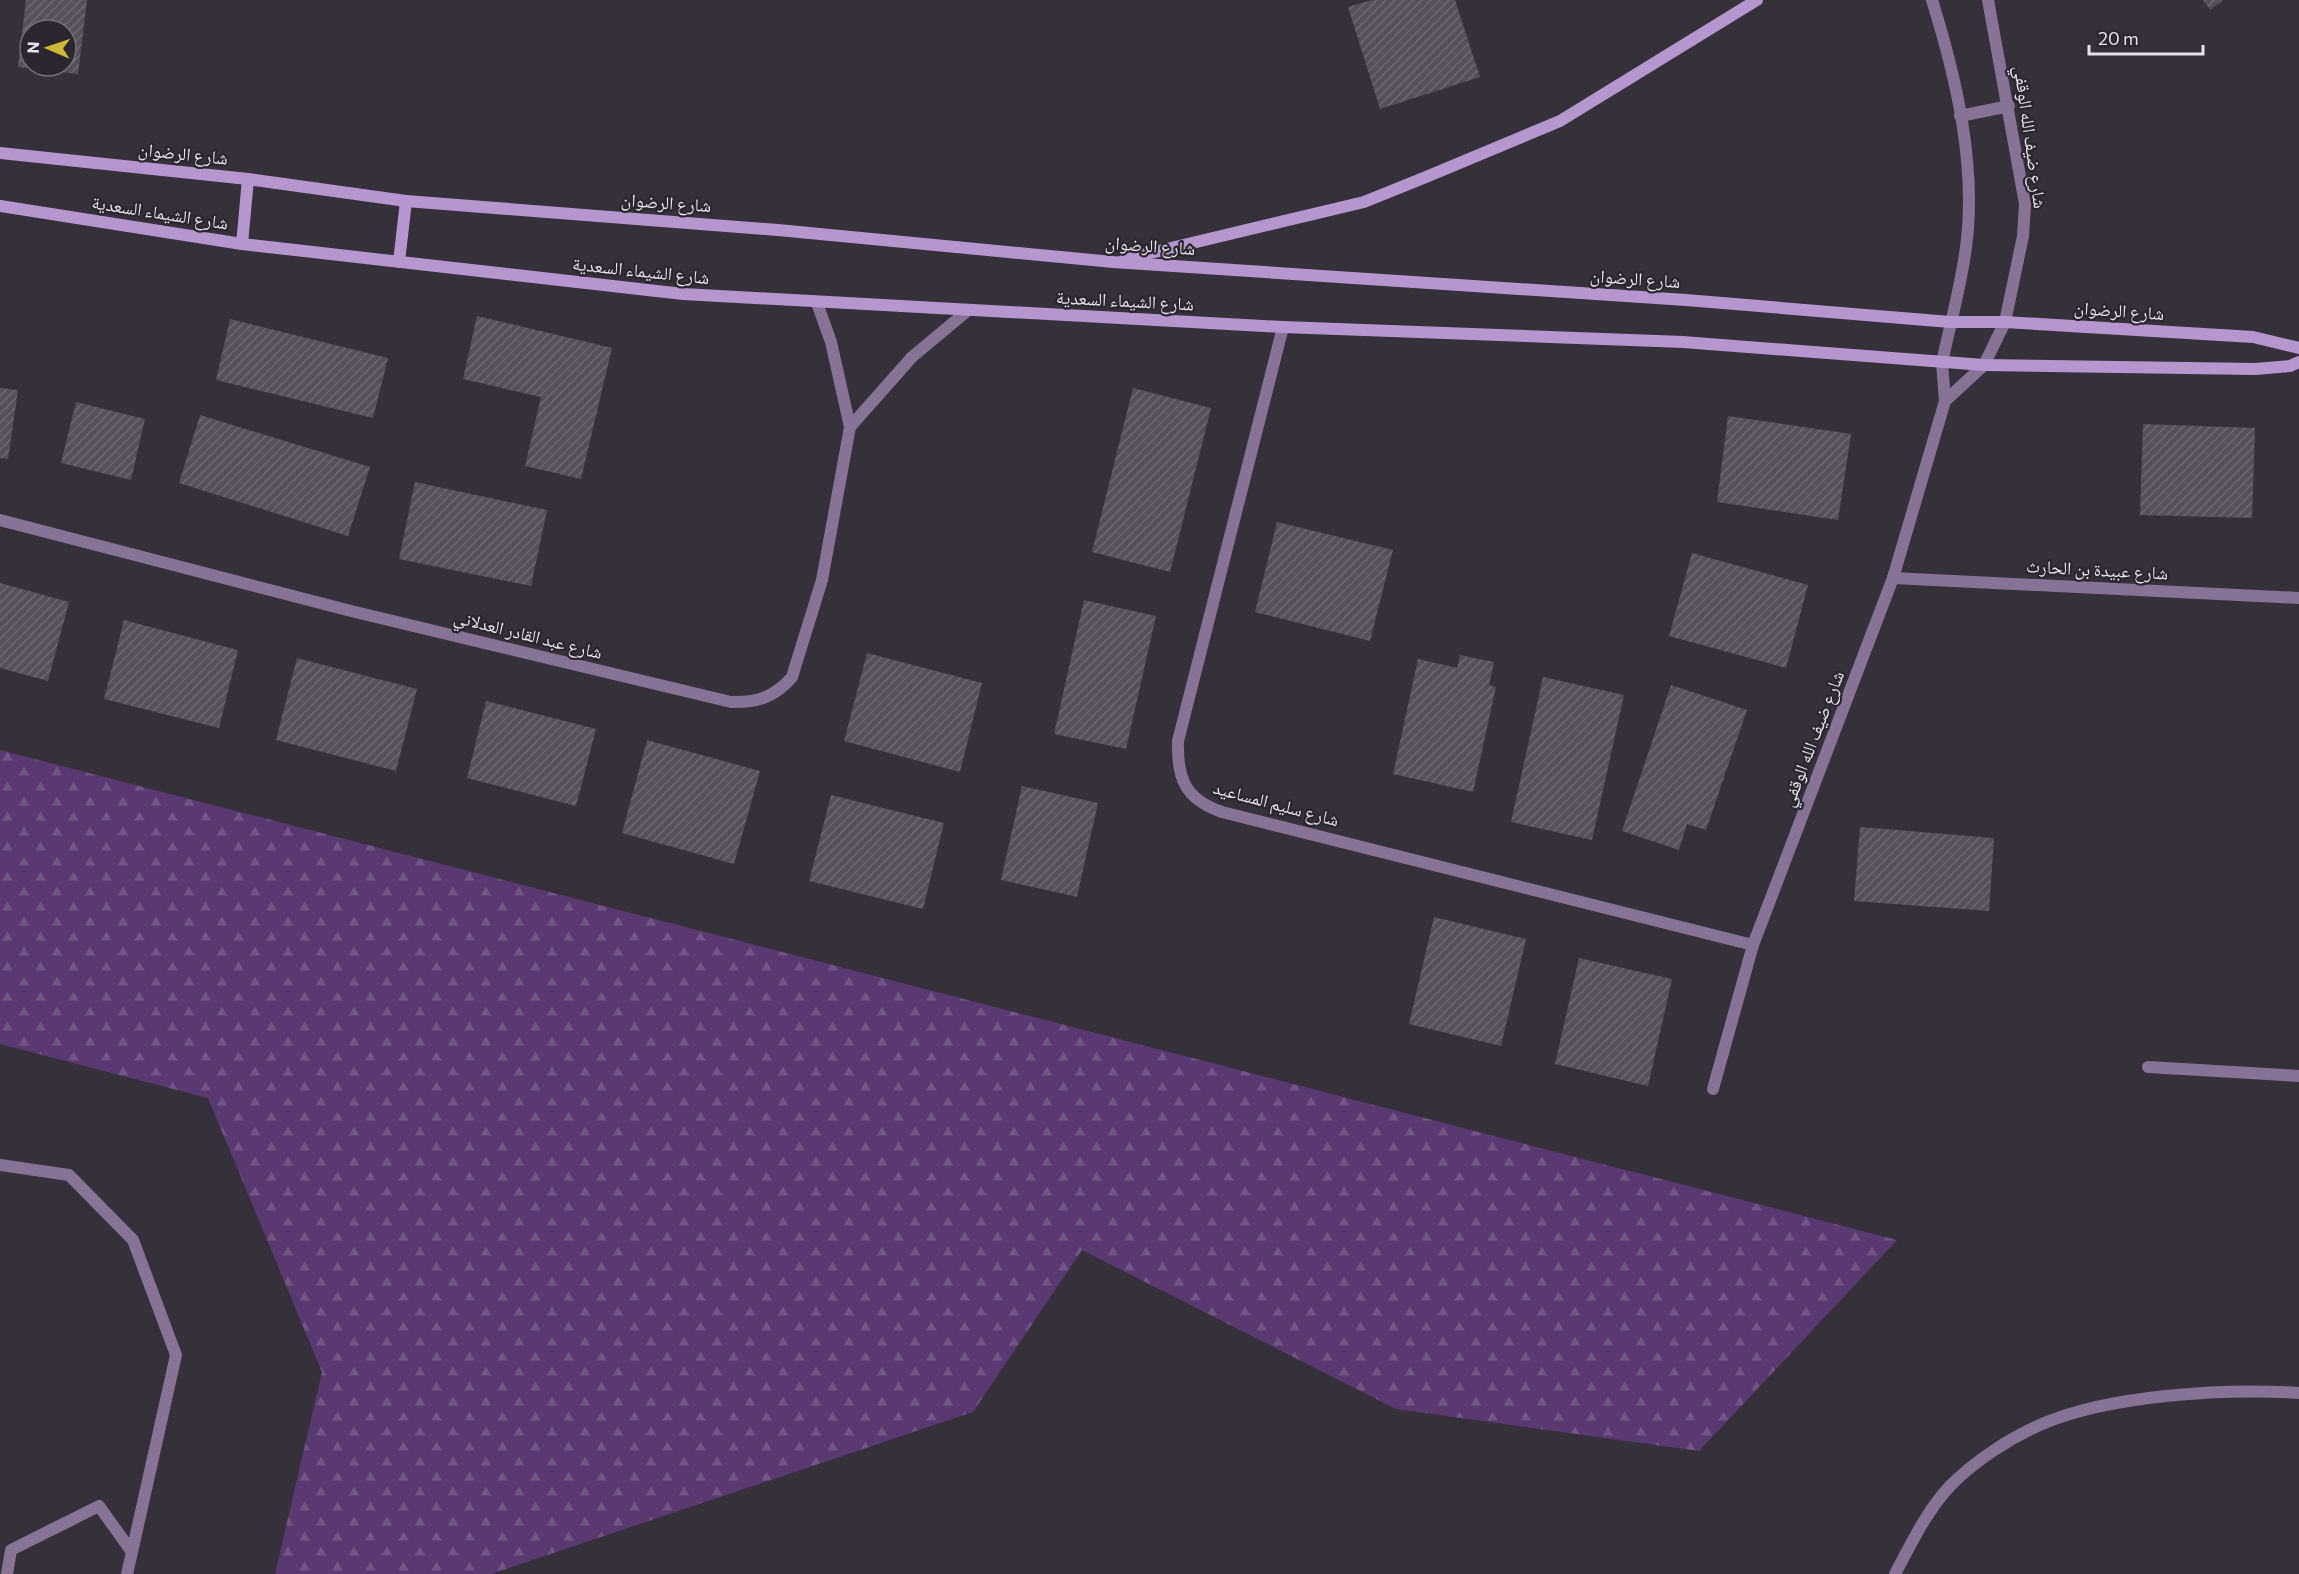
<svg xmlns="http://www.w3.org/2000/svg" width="2299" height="1574" font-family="Commissioner,'Noto Naskh Arabic',sans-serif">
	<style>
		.forest { fill: url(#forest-firs) }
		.building { fill: url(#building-hatch); fill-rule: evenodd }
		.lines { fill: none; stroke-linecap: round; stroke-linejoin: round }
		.service { stroke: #867396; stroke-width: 12 }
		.minor { stroke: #867396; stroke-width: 12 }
		.tertiary { stroke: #867396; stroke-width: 12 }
		.secondary { stroke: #b596cf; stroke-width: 12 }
		.labels { text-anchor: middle; stroke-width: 4.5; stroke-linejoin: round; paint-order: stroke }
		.street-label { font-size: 18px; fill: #e6e2e9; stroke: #2b2630 }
	</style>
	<defs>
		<pattern id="forest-firs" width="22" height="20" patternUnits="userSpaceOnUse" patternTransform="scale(1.5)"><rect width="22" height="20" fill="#5a3973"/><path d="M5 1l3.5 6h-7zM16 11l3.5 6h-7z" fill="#725587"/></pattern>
		<pattern id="building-hatch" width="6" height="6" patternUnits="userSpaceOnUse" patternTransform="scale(1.5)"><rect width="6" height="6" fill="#55505a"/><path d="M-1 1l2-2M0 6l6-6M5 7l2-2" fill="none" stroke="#6d6972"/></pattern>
	</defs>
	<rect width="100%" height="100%" fill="#35303a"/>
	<path class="forest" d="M0,750L1897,1240L1699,1451L1396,1409L1082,1250L973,1412L491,1574H275L322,1372L208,1098L0,1044Z"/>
	<g class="building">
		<path d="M26,0H87L78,74L18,67ZM30,30H66V66H30Z"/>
		<path d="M1372,0H1455L1480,77L1380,109L1348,7Z"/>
		<path d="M2203,0H2223L2210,10Z"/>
		<path d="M477,316L612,348L581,479L525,466L541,397L463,379Z"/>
		<path d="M230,319L388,358L373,418L216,380Z"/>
		<path d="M0,388L18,390L8,459L0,458Z"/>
		<path d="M1133,388L1211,408L1170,572L1092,552Z"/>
		<path d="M76,402L145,419L131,480L61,463Z"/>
		<path d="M200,415L370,467L348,536L179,483Z"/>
		<path d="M1728,416L1851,434L1838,520L1717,502Z"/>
		<path d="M2143,424L2255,428L2252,518L2140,515Z"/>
		<path d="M415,482L547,510L531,586L399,559Z"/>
		<path d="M1277,522L1393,550L1370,641L1255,612Z"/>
		<path d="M1692,553L1808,585L1786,668L1669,636Z"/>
		<path d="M0,583L69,602L48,681L0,668Z"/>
		<path d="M1084,600L1156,616L1126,749L1054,734Z"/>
		<path d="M124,620L238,650L219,728L104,699Z"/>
		<path d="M867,653L982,683L960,772L844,741Z"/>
		<path d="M1460,655L1494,662L1489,685L1496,687L1473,792L1393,774L1418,659L1457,668Z"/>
		<path d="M297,658L417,689L396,771L276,740Z"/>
		<path d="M1543,677L1624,695L1592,840L1511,822Z"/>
		<path d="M1671,685L1747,710L1706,830L1687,824L1679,850L1622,831Z"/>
		<path d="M486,701L596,729L576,806L467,778Z"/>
		<path d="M647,740L760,771L734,864L622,833Z"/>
		<path d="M1022,786L1098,803L1077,897L1001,880Z"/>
		<path d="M831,795L944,823L923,909L809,881Z"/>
		<path d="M1860,827L1994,838L1989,911L1854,901Z"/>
		<path d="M1434,917L1526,939L1501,1046L1409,1024Z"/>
		<path d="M1579,958L1672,979L1648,1086L1555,1064Z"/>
	</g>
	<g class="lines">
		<g class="service">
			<path d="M0,1165L69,1175L133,1240L176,1355L132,1552"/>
			<path d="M7,1574L11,1550L99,1506L132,1552L127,1574"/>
			<path d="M1895,1574C1911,1544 1927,1510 1951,1485C1976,1460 2010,1438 2042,1424C2110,1395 2225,1388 2299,1393"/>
		</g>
		<g class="minor">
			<path d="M1283,327L1178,741C1177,779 1185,799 1222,812L1753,945"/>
			<path d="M1945,401L1984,365"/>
			<path d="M850,427L912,357L966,312"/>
			<path d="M0,520L351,611L731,702C757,703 775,697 792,677L822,580L850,427L831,342L817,303"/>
			<path d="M1893,578L2299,598"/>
			<path d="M2148,1067L2299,1076"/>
			<path d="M1713,1089L1753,945L1893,578L1945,401L1942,363"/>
		</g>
		<g class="tertiary">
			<path d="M1932,0C1956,77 1977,166 1966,247C1961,286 1950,324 1942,363"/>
			<path d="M1960,116L2009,106"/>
			<path d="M1984,365L2005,322L2023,236L2025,204L1988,0"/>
		</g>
		<g class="secondary">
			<path d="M0,153L248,179L406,201L778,230L1113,262L1686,300L1950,322H2005L2253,337L2299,348"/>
			<path d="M0,206L242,244L683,294L1283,327L1683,342L1984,365L2255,369L2290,366L2299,362"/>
			<path d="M242,244L248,179"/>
			<path d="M1125,259L1364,202L1426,177L1560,121L1757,0"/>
			<path d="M399,262L406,201"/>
		</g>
	</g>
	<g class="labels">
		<g class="street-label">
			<text transform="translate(2030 137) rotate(82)" y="6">شارع ضيف الله الوقفي</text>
			<text transform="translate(183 154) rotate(6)" y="6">شارع الرضوان</text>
			<text transform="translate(666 203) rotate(4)" y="6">شارع الرضوان</text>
			<text transform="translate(160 213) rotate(9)" y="6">شارع الشيماء السعدية</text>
			<text transform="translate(1150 246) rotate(4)" y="6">شارع الرضوان</text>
			<text transform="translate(641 271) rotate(6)" y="6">شارع الشيماء السعدية</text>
			<text transform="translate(1635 279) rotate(4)" y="6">شارع الرضوان</text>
			<text transform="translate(1125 301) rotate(3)" y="6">شارع الشيماء السعدية</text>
			<text transform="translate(2119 311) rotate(4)" y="6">شارع الرضوان</text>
			<text transform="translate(2097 570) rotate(3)" y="6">شارع عبيدة بن الحارث</text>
			<text transform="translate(528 635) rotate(14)" y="6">شارع عبد القادر العدلاني</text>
			<text transform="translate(1813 739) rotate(-69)" y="6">شارع ضيف الله الوقفي</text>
			<text transform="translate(1276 804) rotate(15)" y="6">شارع سليم المساعيد</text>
		</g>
	</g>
	<g transform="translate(48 48) rotate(272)"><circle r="28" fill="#2b2630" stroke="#76717a" stroke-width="1.5"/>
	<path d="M0-4.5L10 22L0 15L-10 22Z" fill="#ceb837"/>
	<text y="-9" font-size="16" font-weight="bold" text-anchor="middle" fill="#e6e2e9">N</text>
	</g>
	<path d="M2089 45v9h114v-9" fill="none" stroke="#e6e2e9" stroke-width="3"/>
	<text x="2098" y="45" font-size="18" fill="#e6e2e9" stroke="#2b2630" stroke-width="4.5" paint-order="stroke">20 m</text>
</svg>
